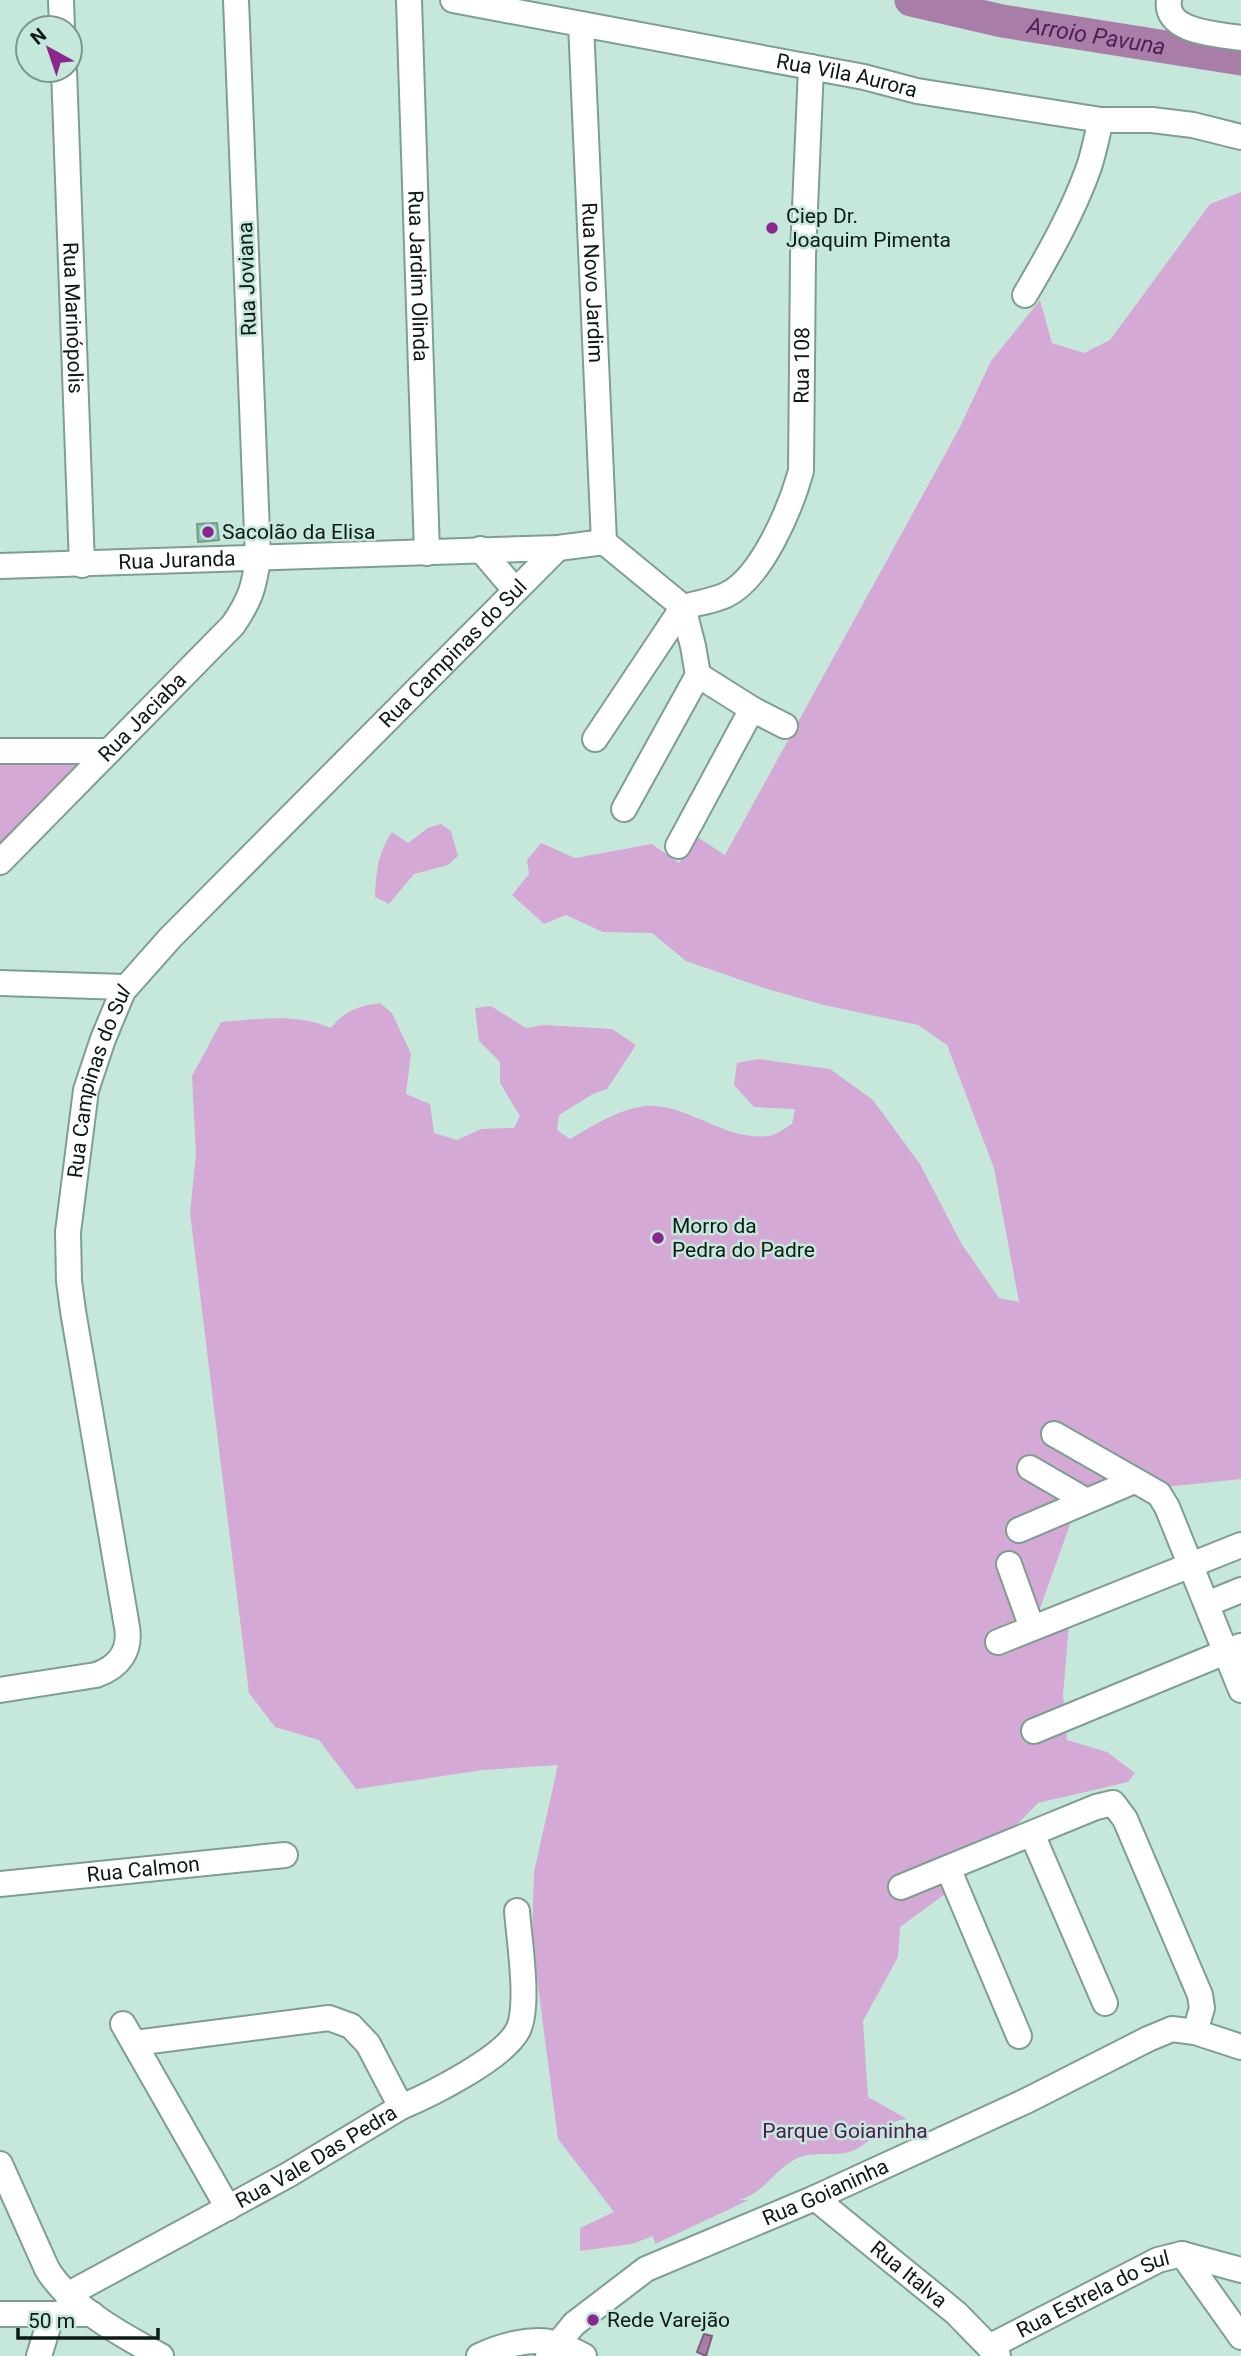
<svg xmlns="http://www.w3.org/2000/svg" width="1241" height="2356" font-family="Roboto,sans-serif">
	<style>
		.green { fill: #d5a9d6 }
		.water { fill: #a87ea9; stroke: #7a607d; stroke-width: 2 }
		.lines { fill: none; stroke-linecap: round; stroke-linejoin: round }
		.river { stroke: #a87ea9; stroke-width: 33 }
		.building { fill: #84cab1; stroke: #78988c; stroke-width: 2 }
		.minor-casing { stroke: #7e9e92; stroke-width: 28 }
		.minor { stroke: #fff; stroke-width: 24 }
		.poi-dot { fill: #89278f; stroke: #c6e8db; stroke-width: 2.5 }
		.labels { text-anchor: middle; stroke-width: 5; stroke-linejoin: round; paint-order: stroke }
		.street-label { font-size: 21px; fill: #0d1a15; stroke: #c6e8db }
		.poi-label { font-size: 21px; fill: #0d1a15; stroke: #c6e8db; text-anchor: start }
		.park-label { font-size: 21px; fill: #4e1a51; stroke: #c6e8db }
		.water-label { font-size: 23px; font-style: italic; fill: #511c53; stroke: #c6e8db }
	</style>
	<rect width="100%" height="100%" fill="#c6e8db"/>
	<g class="green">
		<path d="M1241,192V1479L1147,1489L1082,1491L1038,1614L1069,1624L1063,1695L1067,1740L1107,1752L1135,1773L1128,1782L1038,1803L960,1883L900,1927L898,1957L863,2021L868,2097L907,2119C879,2122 875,2142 852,2151C834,2158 812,2149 794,2160C771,2173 767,2191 739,2200H749L655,2244L653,2236L632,2244L580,2251V2228L614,2212L558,2139L545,2040L532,1937L534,1872L558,1765L483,1770L356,1789L319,1740L275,1727L249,1693L190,1213L196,1154L192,1076L221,1022C259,1019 295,1013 331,1028C344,1011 359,1006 380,1003L392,1013L411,1054L406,1094L430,1104L434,1133L457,1140L481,1129L514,1128L520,1116L500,1083V1062L479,1041L475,1008L491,1006L526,1028L544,1025L612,1029L636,1045L607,1089L593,1094L559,1115L557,1130L570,1139C595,1125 626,1104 655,1106C694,1109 728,1141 769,1136C776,1135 785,1128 792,1124L795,1109L754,1107L734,1085L737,1063L759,1059L830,1069L873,1100L920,1164L961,1243L999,1298L1019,1302L994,1168L947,1045L918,1025L824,1005L767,989L686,961L652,933L603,932L566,915L544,924L512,895L529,874L527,860L541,843L575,858L652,844L679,863L694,835L725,855L959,429L991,361L1040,300L1052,343L1084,353L1110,340L1210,204Z"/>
		<path d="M108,749L0,862V753Z"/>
		<path d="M441,824L451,831L458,856L448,865L414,874L389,904L375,897C376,873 378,852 392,832L408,843L428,828Z"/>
	</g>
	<path class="water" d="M704,2334L712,2336L706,2356L697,2352Z"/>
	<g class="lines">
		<path class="river" id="s1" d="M911,0L1002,21L1241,59"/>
	</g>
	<path class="building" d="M217,523L219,540L198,542L197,524Z"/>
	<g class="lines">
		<g class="minor-casing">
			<g id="minor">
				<path d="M61,0L62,28"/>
				<path id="s2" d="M409,0L427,553"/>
				<path id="s3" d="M453,0L864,77L917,91L1101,120H1152L1193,125L1241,137"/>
				<path d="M1169,0C1164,33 1218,34 1241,38"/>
				<path id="s4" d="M581,24L604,542"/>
				<path id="s5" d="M64,70L82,565"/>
				<path d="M1025,295C1049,254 1073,212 1089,167C1094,152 1097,135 1101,120"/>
				<path d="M604,542L683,607L693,646L698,675L624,809"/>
				<path d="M480,549L515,590"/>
				<path id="s6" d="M0,566L558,548L604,542"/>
				<path d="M698,675L752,709L785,726"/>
				<path id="s7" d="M595,739L683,607C697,603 713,601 726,595C762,578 791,507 801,471L803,255L811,67"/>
				<path d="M0,751H109"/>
				<path d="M678,846L752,709"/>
				<path id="s8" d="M0,862L233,625C250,600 254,588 258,558L236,0"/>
				<path d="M0,983L125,987"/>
				<path d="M1054,1434L1159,1494L1167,1507L1241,1690"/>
				<path d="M1030,1468L1085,1500"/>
				<path d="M1019,1530L1134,1481"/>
				<path d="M1009,1564L1032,1628"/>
				<path d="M1207,1604L1241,1590"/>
				<path d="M998,1642L1241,1545"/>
				<path id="s9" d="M0,1690L96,1675C119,1667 131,1651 127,1627L73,1311L69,1281L68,1232L86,1090L103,1039L123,991L170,938L558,548"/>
				<path d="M1034,1731L1240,1646"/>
				<path d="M1032,1834L1105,2003"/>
				<path d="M948,1868L1019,2036"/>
				<path id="s10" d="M0,1884L285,1855"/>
				<path d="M901,1887L1096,1807L1113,1803L1125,1819L1200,1995L1202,2008L1195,2032"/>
				<path d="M123,2024L228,2208"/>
				<path d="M401,2107C430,2095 504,2058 518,2030C530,2006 519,1939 517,1911"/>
				<path d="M0,2164L47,2269C69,2306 123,2336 161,2356"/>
				<path id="s11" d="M815,2198L956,2313L998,2356"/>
				<path d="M1182,2254L1241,2337"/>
				<path id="s12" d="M67,2295L288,2175L401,2107L368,2044L351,2026L329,2018L135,2043"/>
				<path d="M0,2314H92"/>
				<path id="s13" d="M989,2347L1158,2260L1182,2254L1241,2270"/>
				<path d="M39,2356L52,2314"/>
				<path d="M479,2356C500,2346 531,2337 554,2343C564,2345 574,2351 584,2356"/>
				<path id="s14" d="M548,2356L574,2324L646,2269L815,2198L1028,2100L1148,2039L1172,2029L1195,2032L1241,2047"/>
			</g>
		</g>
		<use href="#minor" class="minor"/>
	</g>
	<g class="poi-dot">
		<circle cx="772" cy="228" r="7"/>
		<circle cx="208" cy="532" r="7"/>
		<circle cx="658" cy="1238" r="7"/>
		<circle cx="593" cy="2320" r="7"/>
	</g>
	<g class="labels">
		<g class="street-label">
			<text dy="7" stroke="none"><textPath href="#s3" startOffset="401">Rua Vila Aurora</textPath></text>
			<text dy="7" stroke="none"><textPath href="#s2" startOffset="276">Rua Jardim Olinda</textPath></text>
			<text transform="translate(247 279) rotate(-92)" y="7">Rua Joviana</text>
			<text dy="7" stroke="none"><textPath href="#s4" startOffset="259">Rua Novo Jardim</textPath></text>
			<text dy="7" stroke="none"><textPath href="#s5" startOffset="248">Rua Marinópolis</textPath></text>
			<text dy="7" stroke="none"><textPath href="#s7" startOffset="457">Rua 108</textPath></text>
			<text dy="7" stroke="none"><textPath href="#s6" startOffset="177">Rua Juranda</textPath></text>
			<text dy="7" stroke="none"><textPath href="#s9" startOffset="1281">Rua Campinas do Sul</textPath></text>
			<text dy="7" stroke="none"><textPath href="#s8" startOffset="203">Rua Jaciaba</textPath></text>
			<text dy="7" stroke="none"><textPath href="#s9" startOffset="714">Rua Campinas do Sul</textPath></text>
			<text dy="7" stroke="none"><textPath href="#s10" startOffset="144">Rua Calmon</textPath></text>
			<text dy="7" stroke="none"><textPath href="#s12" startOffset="285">Rua Vale Das Pedra</textPath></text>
			<text dy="7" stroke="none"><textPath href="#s14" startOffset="327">Rua Goianinha</textPath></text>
			<text dy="7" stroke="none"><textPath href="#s11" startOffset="121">Rua Italva</textPath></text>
			<text dy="7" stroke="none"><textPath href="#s13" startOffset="117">Rua Estrela do Sul</textPath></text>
		</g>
		<g class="poi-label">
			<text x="786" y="223">Ciep Dr.<tspan x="786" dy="24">Joaquim Pimenta</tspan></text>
			<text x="222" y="539">Sacolão da Elisa</text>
			<text x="672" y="1233">Morro da<tspan x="672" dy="24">Pedra do Padre</tspan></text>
			<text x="607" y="2327">Rede Varejão</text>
		</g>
		<g class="park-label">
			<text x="845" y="2138">Parque Goianinha</text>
		</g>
		<g class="water-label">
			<text dy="8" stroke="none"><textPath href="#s1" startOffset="189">Arroio Pavuna</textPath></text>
		</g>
	</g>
	<g transform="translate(49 49) rotate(320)"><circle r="33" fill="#c6e8db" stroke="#7c968c" stroke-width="2"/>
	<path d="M0-5L12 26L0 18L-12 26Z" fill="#89278f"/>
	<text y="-10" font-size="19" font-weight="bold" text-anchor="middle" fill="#0d1a15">N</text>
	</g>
	<path d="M18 2328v10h140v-10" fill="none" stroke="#0d1a15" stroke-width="3.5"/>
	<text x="28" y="2328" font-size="21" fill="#0d1a15" stroke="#c6e8db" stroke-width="5" paint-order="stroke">50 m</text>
</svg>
